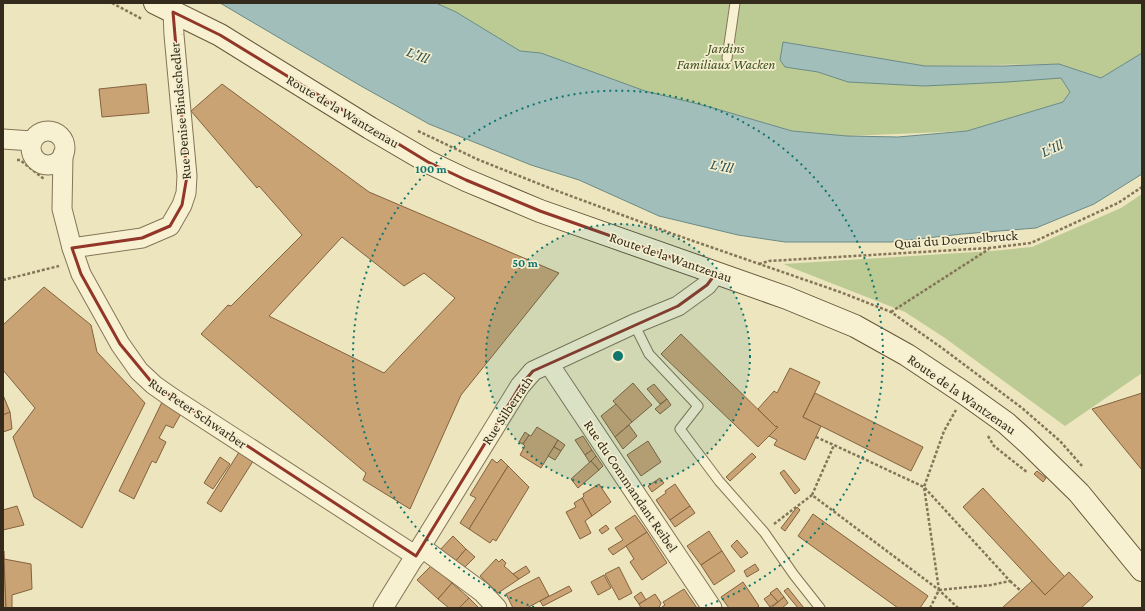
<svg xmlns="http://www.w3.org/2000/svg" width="1145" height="611" font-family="'Crimson Pro',serif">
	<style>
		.green { fill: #bcca93 }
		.water { fill: #a2beba; stroke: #6a8b87 }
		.building { fill: #caa375; stroke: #83623e; fill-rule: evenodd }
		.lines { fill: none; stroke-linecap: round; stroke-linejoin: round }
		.lane-casing { stroke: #847558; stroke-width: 11 }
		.street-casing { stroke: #847558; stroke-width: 21 }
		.secondary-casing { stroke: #66563b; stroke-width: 24 }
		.path { stroke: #847558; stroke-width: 2.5; stroke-dasharray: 3 2; stroke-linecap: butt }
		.lane { stroke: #f8f1d1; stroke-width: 9 }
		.street { stroke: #f8f1d1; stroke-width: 19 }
		.secondary { stroke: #f8f1d1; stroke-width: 22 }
		.marked { fill: none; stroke: #923629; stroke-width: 3; stroke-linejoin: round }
		.ring { fill: none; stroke: #0f766e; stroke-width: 2; stroke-dasharray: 2 4 }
		.labels { text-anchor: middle; stroke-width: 3.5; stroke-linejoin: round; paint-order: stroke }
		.park-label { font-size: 14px; font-style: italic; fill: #3f5023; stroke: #f4eece }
		.street-label { font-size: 14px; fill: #342b1c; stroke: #f4eece }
		.water-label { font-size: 15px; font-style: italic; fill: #2b5154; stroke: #f4eece }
		.centre { fill: #0f766e; stroke: #f4eece; stroke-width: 2 }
		.ring-label { font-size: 12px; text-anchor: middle; font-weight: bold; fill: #0f766e; stroke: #f4eece; stroke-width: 3.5; stroke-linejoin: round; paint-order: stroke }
	</style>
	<rect width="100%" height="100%" fill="#ede5be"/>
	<g class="green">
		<path d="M436,3H869L890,4L908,3H1142V53L1101,78L1059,64L925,66L783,42L785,67L818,72L848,82L1061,78L1070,92L1063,102L967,131L847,136L792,131L710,107L645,91L541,53L520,51L456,12Z"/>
		<path d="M1142,194V373L1065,426L945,338L905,312L790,267L784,264L992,251L1032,247L1121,208Z"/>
	</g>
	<path class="water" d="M220,3H436L456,12L520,51L541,53L645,91L710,107L792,131L847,136L898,137L967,131L1063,102L1070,92L1061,78L1007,82L924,86L848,82L818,72L785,67L780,60L783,42L925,66H1004L1059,64L1101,78L1142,53V174L1094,204L1036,228L962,234L891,242H785L738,235L659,216L579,180L531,165L429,124L361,86Z"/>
	<g class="building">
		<path d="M146,84L149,113L102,117L99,89Z"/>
		<path d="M222,84L369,192L559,273L461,395L410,509L363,480L366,473L201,334L228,305L231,306L302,235L259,186L257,188L191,111ZM342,237L404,286L424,273L455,298L384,373L269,316Z"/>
		<path d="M44,287L91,325L97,352L145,403L82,528L34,497L13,437L35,408L3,370V325Z"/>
		<path d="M681,334L776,427V426L778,427L758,447L661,354Z"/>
		<path d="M790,368L820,382L803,417L821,426L805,460L774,445L777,440L769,436L778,427L776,426V427L758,409L774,391L777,393Z"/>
		<path d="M633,383L652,405L632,422L613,401Z"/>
		<path d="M654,384L667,399L660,404L647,389Z"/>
		<path d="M815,393L923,447L911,471L803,417Z"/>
		<path d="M1142,393V470L1092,409Z"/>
		<path d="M3,395L10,412L3,415Z"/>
		<path d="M667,399L671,405L660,414L655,409Z"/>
		<path d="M163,400L183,410L173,428L166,425L159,438L166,442L156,463L152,461L134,499L119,491Z"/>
		<path d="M616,404L632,422L615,437L601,416Z"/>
		<path d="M10,412L12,429L3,432V415Z"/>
		<path d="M629,425L637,436L623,449L615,437Z"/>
		<path d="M537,427L558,440L541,468L520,455L525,446L523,444L529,435L531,436Z"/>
		<path d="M525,432L529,435L523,444L519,442Z"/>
		<path d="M583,436L592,450L585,455L575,440Z"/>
		<path d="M558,440L565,445L561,451L554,447Z"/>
		<path d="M648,441L661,462L641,476L627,455Z"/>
		<path d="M554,447L561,451L555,460L548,456Z"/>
		<path d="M241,449L255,458L221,512L207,503Z"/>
		<path d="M592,450L596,456L590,463L585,455Z"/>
		<path d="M752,453L756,457L730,481L726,477Z"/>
		<path d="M596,456L603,466L599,470L591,461Z"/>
		<path d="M220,457L230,464L213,489L204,483Z"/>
		<path d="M492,459L497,463L501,459L508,466L469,529L460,523L476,498L470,495Z"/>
		<path d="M591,461L599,470L578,488L571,479Z"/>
		<path d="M508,466L529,487L496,541L493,539L490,543L469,529Z"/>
		<path d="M784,470L800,490L795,494L780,473Z"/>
		<path d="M1037,471L1046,478L1043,482L1034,474Z"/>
		<path d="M660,478L664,483L652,492L648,486Z"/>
		<path d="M599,484L611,502L592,516L582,498L584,496L583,494Z"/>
		<path d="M675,484L690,506L670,520L656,500L666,493L665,491Z"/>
		<path d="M983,488L1065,577L1045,595L963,507Z"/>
		<path d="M582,498L592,516L585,521L591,533L580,539L566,512L576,507L574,503Z"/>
		<path d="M17,506L24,525L3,530V510Z"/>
		<path d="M690,506L695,513L675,527L670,520Z"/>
		<path d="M797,507L800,510L785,531L781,528Z"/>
		<path d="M813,514L928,596L920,608H898L798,536Z"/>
		<path d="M635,515L647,532L613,555L608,549L623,540L615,528Z"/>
		<path d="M606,525L609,529L602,534L599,530Z"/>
		<path d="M709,531L722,551L701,565L687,546Z"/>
		<path d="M647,532L667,563L642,580L630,562L634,559L626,546Z"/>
		<path d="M453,536L466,549L453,564L439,551Z"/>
		<path d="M737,540L748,553L741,558L731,546Z"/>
		<path d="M466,549L475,557L461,571L453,564Z"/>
		<path d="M3,551H4L6,608H3Z"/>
		<path d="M722,551L735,571L714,585L701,565Z"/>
		<path d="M4,559L31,564L32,589L12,595V608H6Z"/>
		<path d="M496,559L499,562L502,559L506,563L504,566L519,579L498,593L480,576Z"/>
		<path d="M755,564L759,570L747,577L744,571Z"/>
		<path d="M432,565L452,583L438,599L417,580Z"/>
		<path d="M526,566L530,572L519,579L513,574Z"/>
		<path d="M619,567L632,593L619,600L605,574Z"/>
		<path d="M1069,572L1093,597L1081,608H1002L1032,581L1045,595Z"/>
		<path d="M604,575L611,588L598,595L591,582Z"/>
		<path d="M539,577L549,596L527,608H513L506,594Z"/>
		<path d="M743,582L759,606L756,608H729L721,597Z"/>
		<path d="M452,583L469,598L459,608H449L438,599Z"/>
		<path d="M569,586L572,591L543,606L540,601Z"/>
		<path d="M777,588L784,597L778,602L770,593Z"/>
		<path d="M788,588L804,608H798L784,591Z"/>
		<path d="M684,589L697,608H663L662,607L665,605L663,602Z"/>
		<path d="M641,592L646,600L639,604L634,597Z"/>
		<path d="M655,594L661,603L659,608H641L639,604Z"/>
		<path d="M771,594L778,602L770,607L764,599Z"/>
		<path d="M784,597L788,603L782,608H771Z"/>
		<path d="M469,598L479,608H459Z"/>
	</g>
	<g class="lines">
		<g class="lane-casing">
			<g id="lane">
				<path d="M727,58L735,3"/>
				<path d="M634,324L649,354L698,406L680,429L719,481L764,532L794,575L820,608"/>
			</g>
		</g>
		<g class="street-casing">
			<g id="street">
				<circle cx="48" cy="148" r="17"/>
				<path d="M3,139L32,141"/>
				<path d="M63,154L62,209L72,248L81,274L120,344L139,371L154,385L171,397L416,556"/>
				<path d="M72,248L142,238L170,226L182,205L186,193L187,176L174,35L173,12"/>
				<path d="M549,364L712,608"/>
				<path d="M421,547L482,592L497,608"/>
				<path d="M383,608L520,386L533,371L634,324L678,306L707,285L716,273"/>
			</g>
		</g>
		<g class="secondary-casing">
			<path id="secondary" d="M155,3L220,35L370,128L428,162L466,180L540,211L787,298L855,326L907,355L964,393L1006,423L1027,442L1079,493L1142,570"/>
		</g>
		<g class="path">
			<path d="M112,3L142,19"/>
			<path d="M418,131L479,160L552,189L676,235L840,292L891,312L942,348L1022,408L1060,441L1082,466"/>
			<path d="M17,160H20L44,179"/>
			<path d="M759,264L769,261L989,248L1031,243L1118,203L1142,187"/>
			<path d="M3,280L59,266"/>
			<path d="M891,312L989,249"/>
			<path d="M988,436L994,446L1028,473"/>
			<path d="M816,437L834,445"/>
			<path d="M774,524L812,495"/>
			<path d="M1010,581L1021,591"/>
			<path d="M939,590L991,585L1010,581L924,487L834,445L812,495L939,590L958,608"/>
			<path d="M930,608L939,590L924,487L944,431L956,410"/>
		</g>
		<use href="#lane" class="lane"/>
		<use href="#street" class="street"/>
		<use href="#secondary" class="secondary"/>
	</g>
	<path class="marked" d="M173,12L220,35L428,162L466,180L540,211L716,273L707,285L678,306L533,371L520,386L416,556L154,385L120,344L81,274L72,248L142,238L170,226L182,205L187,176Z"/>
	<circle cx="618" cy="356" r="132" fill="#0f766e" fill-opacity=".12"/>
	<g class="ring">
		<circle cx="618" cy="356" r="132"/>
		<path d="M534 607A265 265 0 1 1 702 607"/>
	</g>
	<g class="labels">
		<g class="park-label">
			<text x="726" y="53">Jardins<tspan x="726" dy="16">Familiaux Wacken</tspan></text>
		</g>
		<g class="street-label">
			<text transform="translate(180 111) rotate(-95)" y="5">Rue Denise Bindschedler</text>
			<text transform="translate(343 111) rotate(31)" y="5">Route de la Wantzenau</text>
			<text transform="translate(956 239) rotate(-4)" y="5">Quai du Doernelbruck</text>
			<text transform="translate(671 257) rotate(19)" y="5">Route de la Wantzenau</text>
			<text transform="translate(962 394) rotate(35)" y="5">Route de la Wantzenau</text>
			<text transform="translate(507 410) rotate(-56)" y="5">Rue Silberrath</text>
			<text transform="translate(198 413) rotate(34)" y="5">Rue Peter Schwarber</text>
			<text transform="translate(631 486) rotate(56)" y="5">Rue du Commandant Reibel</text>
		</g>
		<g class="water-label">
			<text transform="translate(418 55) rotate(22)" y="5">L'Ill</text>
			<text transform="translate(1052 148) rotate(-24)" y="5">L'Ill</text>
			<text transform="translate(722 166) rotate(12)" y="5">L'Ill</text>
		</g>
	</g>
	<circle cx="618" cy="356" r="6" class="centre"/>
	<g class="ring-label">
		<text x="431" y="173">100 m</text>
		<text x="525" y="267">50 m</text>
	</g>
	<rect width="1145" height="611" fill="none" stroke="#342b1c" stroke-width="8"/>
</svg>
